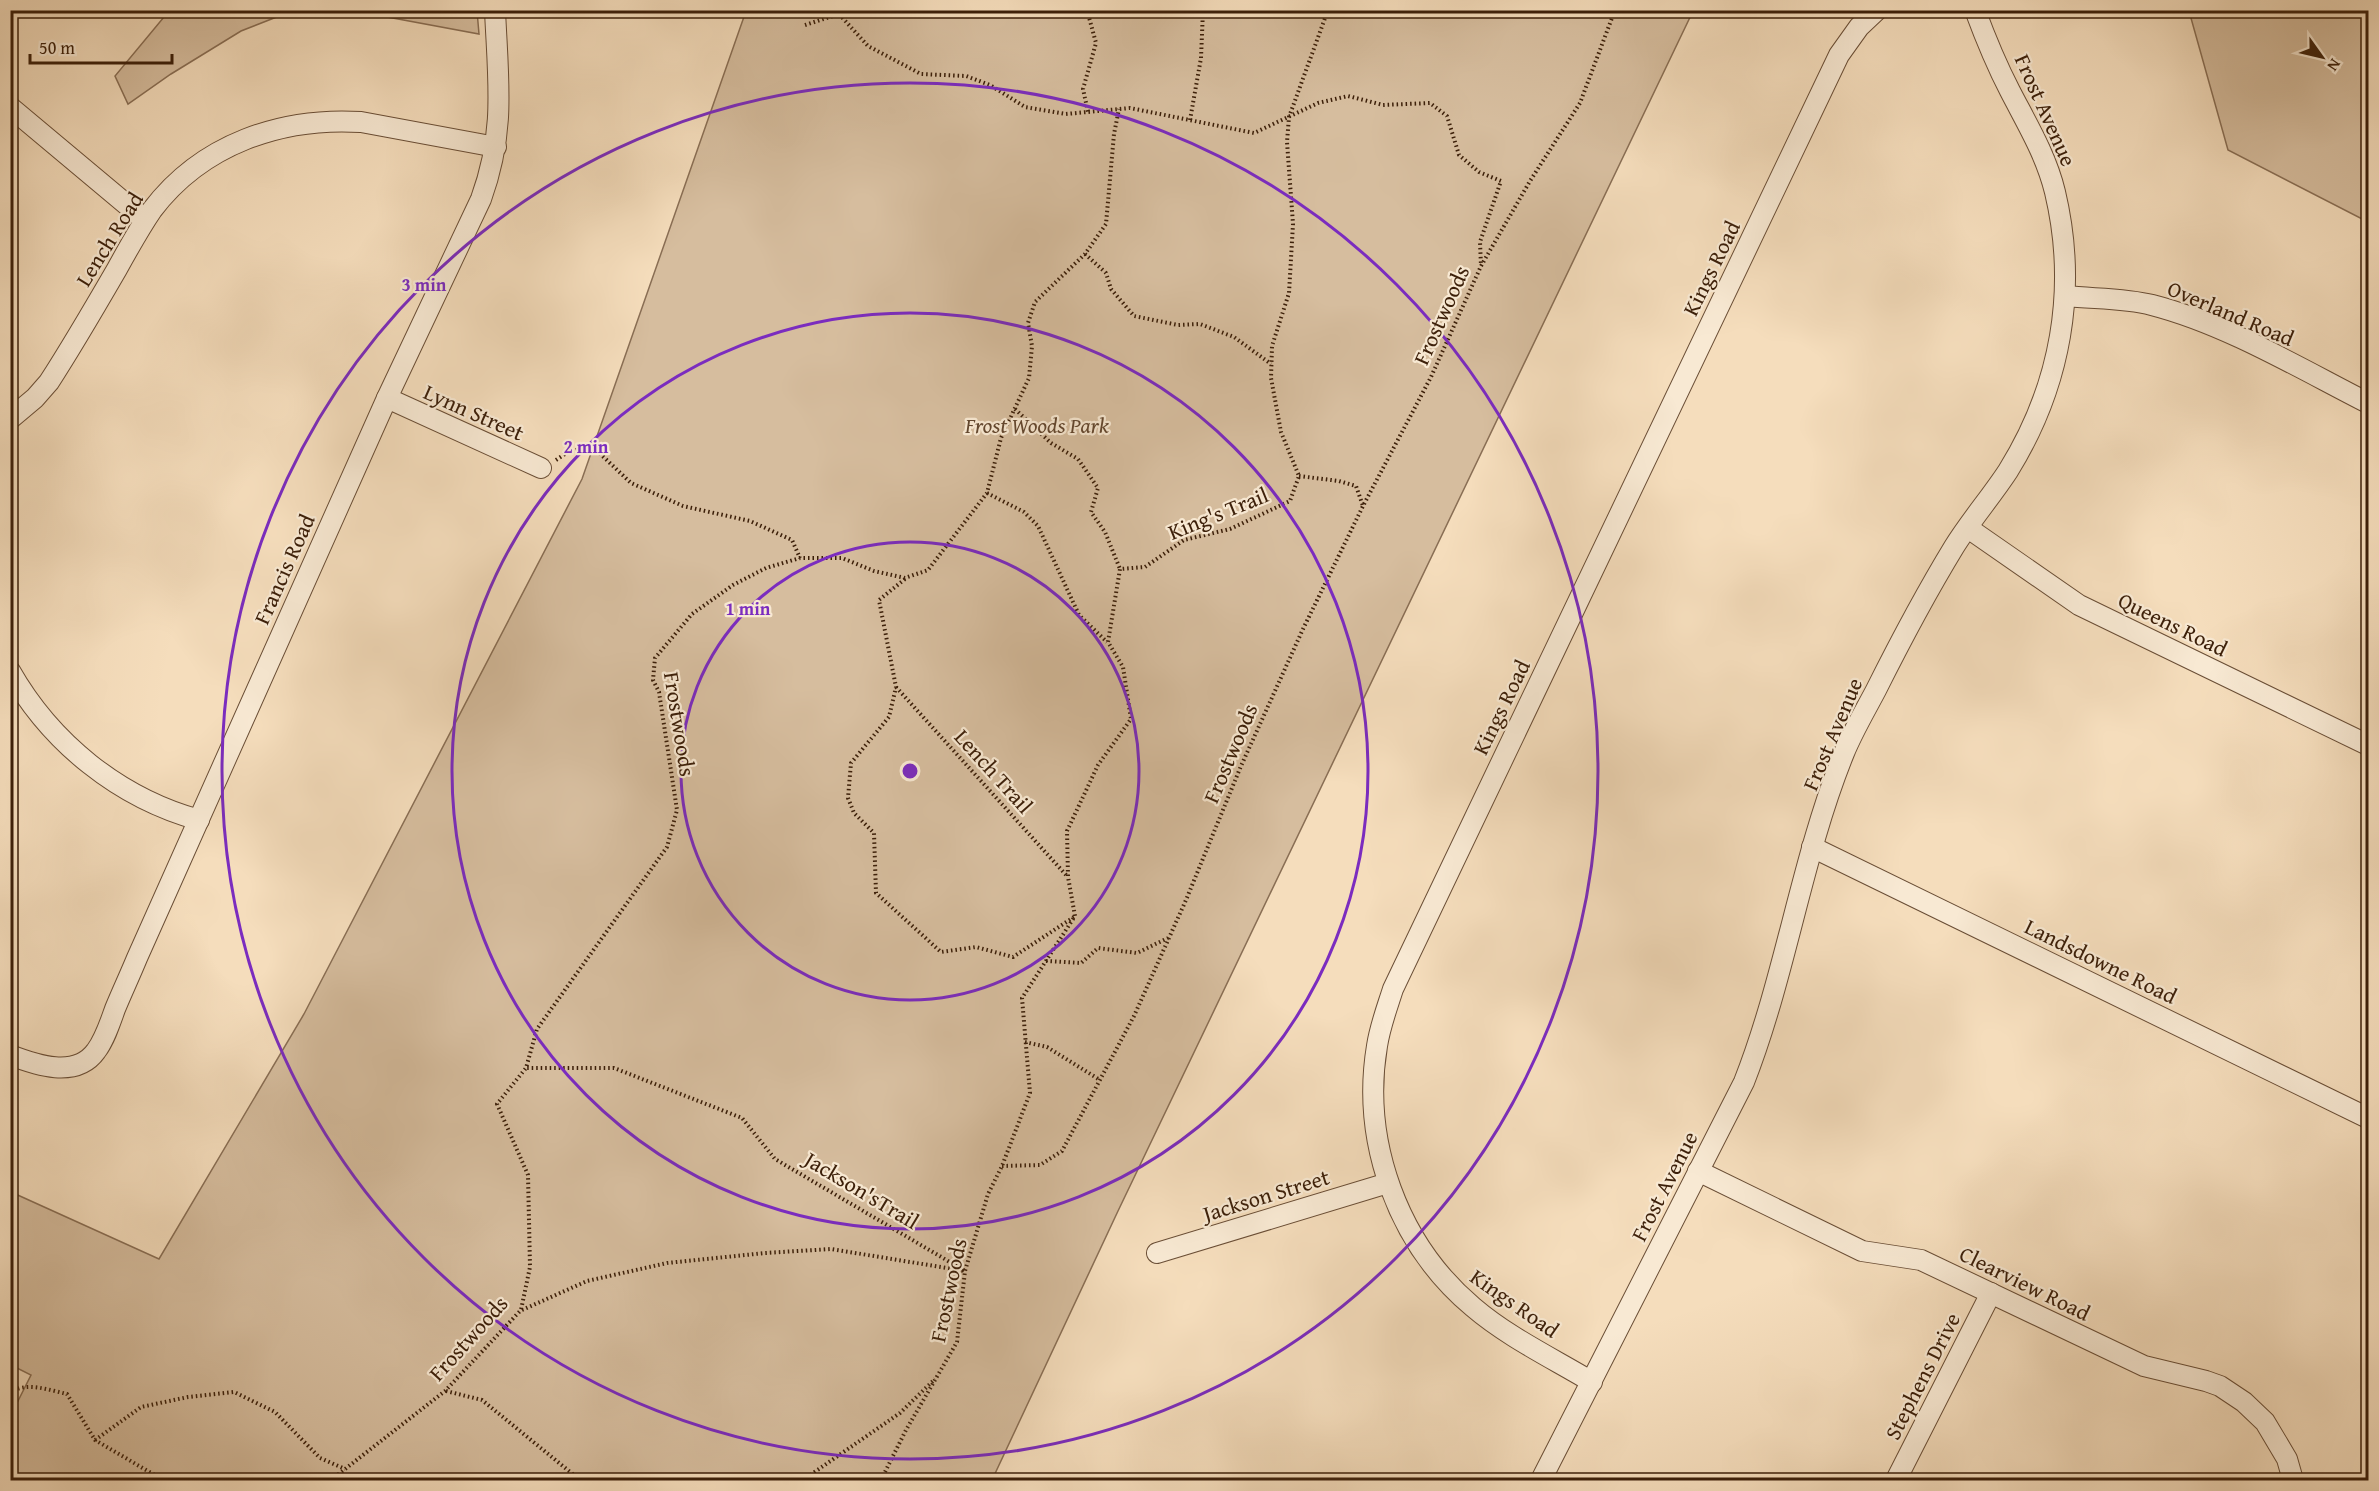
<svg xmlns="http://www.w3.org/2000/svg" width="2379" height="1491" font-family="'Gentium Book Plus',serif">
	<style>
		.green { fill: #d6bd9e; stroke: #896e54; stroke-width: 1.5 }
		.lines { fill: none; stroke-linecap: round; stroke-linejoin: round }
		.minor-casing { stroke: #6a4e36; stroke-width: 22 }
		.path { stroke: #3c1f09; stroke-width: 4; stroke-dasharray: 1.5 3; stroke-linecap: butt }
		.minor { stroke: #f8e9d3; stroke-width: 20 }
		.ring { fill: none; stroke: #7b2cbf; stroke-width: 3 }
		.labels { text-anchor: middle; stroke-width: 4.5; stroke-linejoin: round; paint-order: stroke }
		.street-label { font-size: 22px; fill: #3c1f09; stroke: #f8e9d3 }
		.park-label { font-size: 22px; font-style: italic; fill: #62462e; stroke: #f8e9d3 }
		.centre { fill: #7b2cbf; stroke: #f8e9d3; stroke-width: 3 }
		.ring-label { font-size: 18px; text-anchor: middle; font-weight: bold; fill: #7b2cbf; stroke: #f8e9d3; stroke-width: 4.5; stroke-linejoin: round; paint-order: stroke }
	</style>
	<rect width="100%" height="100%" fill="#f5ddbc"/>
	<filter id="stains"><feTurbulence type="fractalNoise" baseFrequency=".00333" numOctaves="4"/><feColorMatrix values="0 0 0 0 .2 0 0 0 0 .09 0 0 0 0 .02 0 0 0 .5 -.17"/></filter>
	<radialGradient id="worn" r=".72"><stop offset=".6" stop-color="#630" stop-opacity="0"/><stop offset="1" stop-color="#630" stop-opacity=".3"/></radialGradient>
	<g class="green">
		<path d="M169,11V10L292,11L241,31L171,74L128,104L115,76Z"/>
		<path d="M355,11H477L479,34Z"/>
		<path d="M746,11H1693L1118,1211L992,1480H11V1415L31,1375L11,1365V1192L159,1259L304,1014L582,479Z"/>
		<path d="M2189,11H2368V222L2228,150Z"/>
	</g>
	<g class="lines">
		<g class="minor-casing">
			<g id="minor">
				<path d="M10,107L145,220"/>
				<path d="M2066,296C2094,299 2125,298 2152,305C2226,324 2301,369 2368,403"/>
				<path d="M387,398L541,468"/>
				<path d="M10,419L35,398L49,382C73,345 95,307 117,269C128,249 139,229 152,210C202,144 281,117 361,122L496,147"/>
				<path d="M1968,528L2079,605L2368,745"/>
				<path d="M10,671C51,743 119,798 199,820"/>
				<path d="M1812,847L2368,1118"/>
				<path d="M10,1055C36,1065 76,1079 96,1051C105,1039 110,1023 115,1009C122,992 130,975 137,958L387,398L481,199C506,130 498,81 495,10"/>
				<path d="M1698,1171L1862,1251L1921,1260L2144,1366L2206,1381L2220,1386L2244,1402L2265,1422L2287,1459L2293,1480"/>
				<path d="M1157,1253L1388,1183"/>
				<path d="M1592,1382C1552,1358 1508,1337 1473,1307C1398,1244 1361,1142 1377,1046C1380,1026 1387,1008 1393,989L1839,55L1859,27L1877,10"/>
				<path d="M1541,1480L1744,1082C1786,975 1801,859 1844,753C1853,731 1865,711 1876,690C1900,642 1926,593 1954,547C1970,521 1991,497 2008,471C2061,386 2078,289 2055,192C2046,155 2027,124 2010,91C1997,66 1985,37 1975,10"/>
				<path d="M1896,1480L1991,1293"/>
			</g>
		</g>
		<g class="path">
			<path d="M1087,10L1096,43L1083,89L1088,112"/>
			<path d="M805,25L839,14L868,46L921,74L966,76L990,85L1025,107L1066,114L1130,108L1254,133L1318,103L1348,96L1383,105L1430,103L1447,116L1459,155L1479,172L1501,181L1480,242L1481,266"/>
			<path d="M1190,120L1201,58L1203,10"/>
			<path d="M1085,254L1106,273L1111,289L1134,316L1178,325L1200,324L1234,337L1271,364"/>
			<path d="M1015,409L1051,443L1078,459L1098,488L1091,512L1105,532L1120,569"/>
			<path d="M556,460L568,452L592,446L631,483L683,506L750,521L792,540L800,558"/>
			<path d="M1299,476L1339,481L1356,486L1363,506"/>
			<path d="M987,493L1024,512L1038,526L1079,615L1107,642"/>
			<path d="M905,579L879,600L896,687L889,717L851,763L848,798L854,813L874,833L876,893L941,952L976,947L1013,957L1074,917"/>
			<path d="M896,687L1067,876"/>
			<path d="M1046,961L1081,963L1098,948L1137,953L1168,938"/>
			<path d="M1025,1042L1047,1047L1100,1080"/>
			<path d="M1002,1166L1040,1165L1062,1151L1134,1016L1186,900L1241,766L1303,629L1363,506L1431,377L1481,266L1530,181L1580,103L1615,10"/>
			<path d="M522,1310L587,1281L667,1263L765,1253L831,1249L965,1271L775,1159L742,1118L614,1068H526"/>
			<path d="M446,1391L482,1400L580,1480"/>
			<path d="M10,1393C25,1381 49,1390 67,1394L95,1440L163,1480"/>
			<path d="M95,1440L141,1407L188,1397L234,1392L275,1412L320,1458L345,1469"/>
			<path d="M331,1480L445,1391L521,1310L530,1267L528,1175L497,1104L526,1068L537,1029L667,847L677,810L659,692L653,680L655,658L692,614L733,585L766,568L800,558H842L874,571L905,578L928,570L987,493L1001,438L1029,378L1032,346L1028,323L1035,302L1085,254L1106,224L1114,134L1119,109"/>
			<path d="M803,1480L900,1413L935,1379"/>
			<path d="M881,1480L906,1430L957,1342L965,1271L988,1194L1002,1166L1030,1093L1022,998L1075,916L1068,877L1067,831L1098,765L1131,719L1123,667L1108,642L1120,569L1145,567L1184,540L1230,529L1290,501L1299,476L1281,432L1271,378L1272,346L1289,293L1293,224L1287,142L1289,117L1328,10"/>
		</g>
		<use href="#minor" class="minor"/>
	</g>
	<g class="ring">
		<circle cx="910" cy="771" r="229"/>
		<circle cx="910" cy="771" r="458"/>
		<circle cx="910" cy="771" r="688"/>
	</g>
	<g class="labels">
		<g class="street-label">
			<text transform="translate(2046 110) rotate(66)" y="8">Frost Avenue</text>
			<text transform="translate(109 239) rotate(-58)" y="8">Lench Road</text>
			<text transform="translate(1711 268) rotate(-64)" y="8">Kings Road</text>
			<text transform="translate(2231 313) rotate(23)" y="8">Overland Road</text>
			<text transform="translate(1441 315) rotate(-66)" y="8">Frostwoods</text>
			<text transform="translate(474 412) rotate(24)" y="8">Lynn Street</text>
			<text transform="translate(1218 513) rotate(-22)" y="8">King's Trail</text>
			<text transform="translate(284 569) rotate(-66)" y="8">Francis Road</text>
			<text transform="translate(2173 624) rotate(26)" y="8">Queens Road</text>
			<text transform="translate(1501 707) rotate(-64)" y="8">Kings Road</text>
			<text transform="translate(680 724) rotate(81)" y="8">Frostwoods</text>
			<text transform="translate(1832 734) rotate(-67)" y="8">Frost Avenue</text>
			<text transform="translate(1230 753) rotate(-67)" y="8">Frostwoods</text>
			<text transform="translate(994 771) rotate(48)" y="8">Lench Trail</text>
			<text transform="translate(2101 961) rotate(26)" y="8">Landsdowne Road</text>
			<text transform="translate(1664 1186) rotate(-63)" y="8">Frost Avenue</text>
			<text transform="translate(862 1190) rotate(31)" y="8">Jackson'sTrail</text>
			<text transform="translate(1266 1195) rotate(-17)" y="8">Jackson Street</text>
			<text transform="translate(2025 1283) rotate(26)" y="8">Clearview Road</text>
			<text transform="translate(948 1290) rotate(-78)" y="8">Frostwoods</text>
			<text transform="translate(1515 1303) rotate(35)" y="8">Kings Road</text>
			<text transform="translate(468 1338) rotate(-48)" y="8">Frostwoods</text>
			<text transform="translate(1922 1376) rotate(-63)" y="8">Stephens Drive</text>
		</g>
		<g class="park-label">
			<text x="1037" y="433">Frost Woods Park</text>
		</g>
	</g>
	<circle cx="910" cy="771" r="9" class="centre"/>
	<g class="ring-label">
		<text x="424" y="291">3 min</text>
		<text x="586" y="453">2 min</text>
		<text x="748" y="615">1 min</text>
	</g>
	<rect width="2379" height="1491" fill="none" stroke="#f5ddbc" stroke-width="36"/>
	<rect x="12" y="12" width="2355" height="1467" fill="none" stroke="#3c1f09" stroke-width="3"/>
	<rect x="18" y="18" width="2343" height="1455" fill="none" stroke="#3c1f09" stroke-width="1.5"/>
	<g transform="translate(2322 57) rotate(124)" stroke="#f8e9d3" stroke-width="4.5" paint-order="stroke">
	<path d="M0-4.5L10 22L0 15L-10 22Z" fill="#3c1f09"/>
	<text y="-9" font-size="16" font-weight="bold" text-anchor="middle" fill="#3c1f09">N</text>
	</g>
	<path d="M30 54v9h142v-9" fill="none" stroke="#3c1f09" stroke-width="3"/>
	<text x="39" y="54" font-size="18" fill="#3c1f09" stroke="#f8e9d3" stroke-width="4.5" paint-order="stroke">50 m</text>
	<rect width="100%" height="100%" filter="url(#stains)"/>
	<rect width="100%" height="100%" fill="url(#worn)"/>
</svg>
